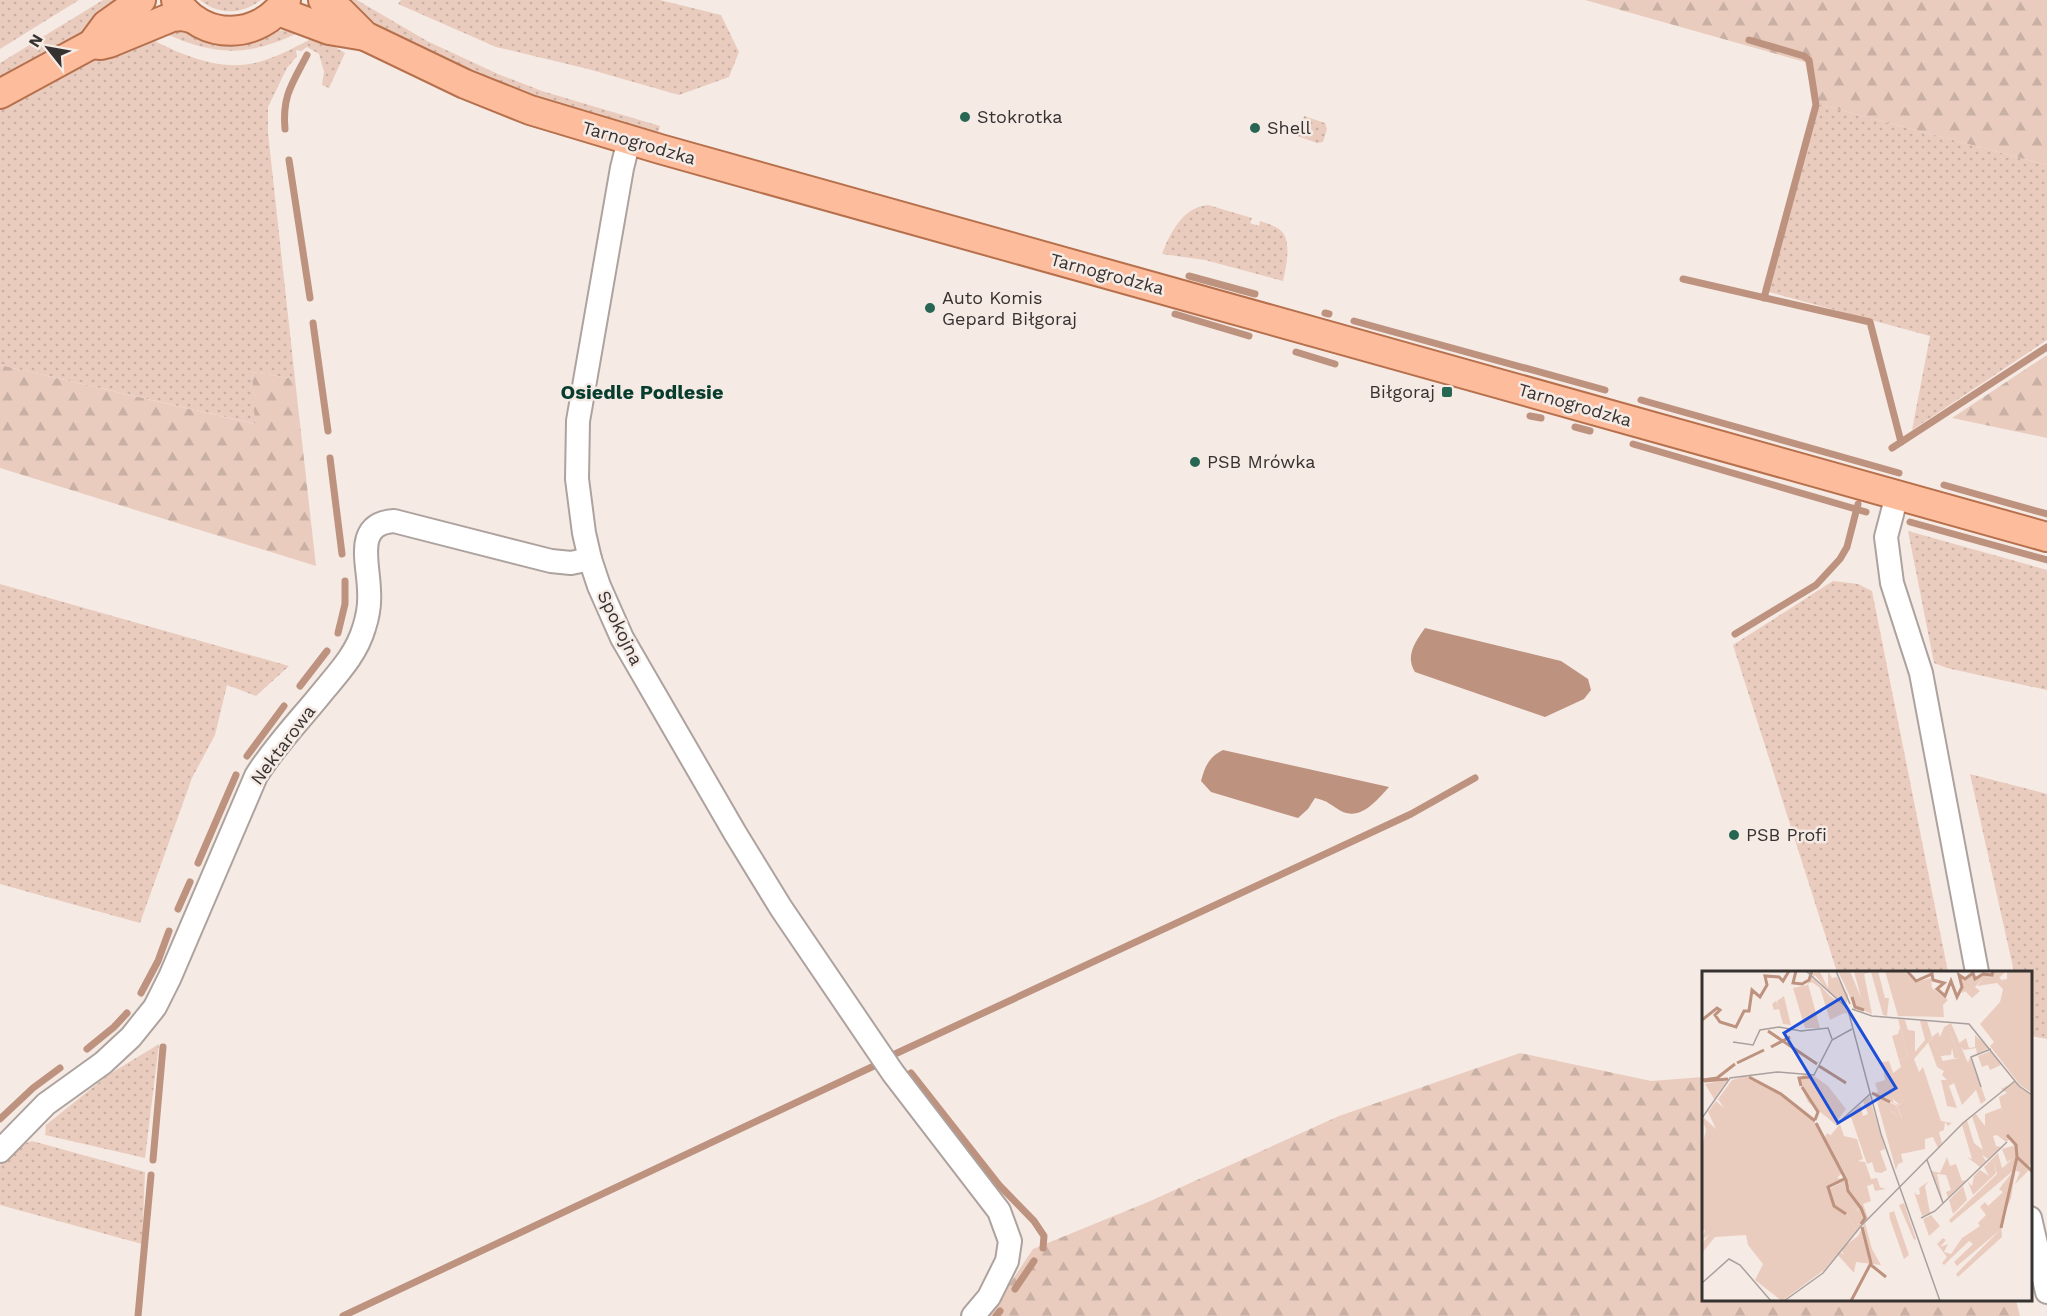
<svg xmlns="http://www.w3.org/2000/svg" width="2047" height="1316" font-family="'Work Sans',sans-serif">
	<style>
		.grass { fill: url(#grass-dots) }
		.forest { fill: url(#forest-firs) }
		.water { fill: #bd927e }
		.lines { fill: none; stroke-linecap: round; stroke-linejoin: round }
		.stream { stroke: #bd927e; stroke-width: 7 }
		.minor-casing { stroke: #ada29d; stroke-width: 26 }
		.major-casing { stroke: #b7704c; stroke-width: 32 }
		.minor { stroke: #fff; stroke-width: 22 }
		.major { stroke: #fdbd9d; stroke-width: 28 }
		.poi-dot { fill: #276653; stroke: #f6eae5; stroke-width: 2 }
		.labels { text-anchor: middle; stroke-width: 5; stroke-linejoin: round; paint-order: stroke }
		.poi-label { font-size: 18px; fill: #363230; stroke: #f6eae5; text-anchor: start }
		.street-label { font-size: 18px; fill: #363230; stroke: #f6eae5 }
		.neighbourhood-label { font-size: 20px; font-weight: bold; fill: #073d2f; stroke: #f6eae5 }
		.inset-river { fill: none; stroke: #bd927e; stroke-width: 3 }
		.inset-road { fill: none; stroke: #a9a09d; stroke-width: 1.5 }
		.view { fill: #1d4ed8; fill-opacity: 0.15; stroke: #1d4ed8; stroke-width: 3 }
		.inset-edge { fill: none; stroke: #363230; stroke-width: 3 }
	</style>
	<defs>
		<pattern id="grass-dots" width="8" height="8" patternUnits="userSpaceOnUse" patternTransform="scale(1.5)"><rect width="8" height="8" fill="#eaccbe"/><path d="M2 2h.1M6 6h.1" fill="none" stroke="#c9b0a4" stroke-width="1.8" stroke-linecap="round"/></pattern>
		<pattern id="forest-firs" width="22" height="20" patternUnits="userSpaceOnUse" patternTransform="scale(1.5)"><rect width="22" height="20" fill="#eaccbe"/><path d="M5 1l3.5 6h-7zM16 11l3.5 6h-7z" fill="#c9b0a4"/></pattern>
	</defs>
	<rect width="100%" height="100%" fill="#f6eae5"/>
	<g class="grass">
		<path d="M0,0H79L0,49Z"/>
		<path d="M103,0H122L85,32L0,83V63Z"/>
		<path d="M200,0H261C243,14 219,16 200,0Z"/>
		<path d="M339,0H357L427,41L498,74L542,91L660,126L657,137C621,126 583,116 548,103C475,77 403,43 339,0Z"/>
		<path d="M401,0H660L721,15L739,52L729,77L679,95L588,69L496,47L398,4Z"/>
		<path d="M164,30L267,34C278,31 288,27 298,33C247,57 215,56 164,33Z"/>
		<path d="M320,38L345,53L329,88L322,85L324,72L319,54L307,47L301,51L296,50L297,56L287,68L268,107V133L295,379L252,372L256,424L0,365V106L98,55L151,39C186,57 228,75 268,59C283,54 297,46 311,39L318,42Z"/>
		<path d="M1814,103L2047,165V340L1912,430L1930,336L1762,290Z"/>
		<path d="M1304,116L1325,123L1327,129L1323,142L1317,143L1297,136Z"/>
		<path d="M1208,205L1252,218L1250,223L1259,226L1260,221C1266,223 1273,225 1279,229C1293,239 1286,267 1283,281L1205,260L1162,254C1170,233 1183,207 1208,205Z"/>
		<path d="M1908,531L2047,570V690L1947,668L1934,663Z"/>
		<path d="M1833,581L1858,584L1872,591L1948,972H1837L1733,645Z"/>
		<path d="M0,584L289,666L256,696L227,685L215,735L192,778L140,923L0,884Z"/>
		<path d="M1970,774L2047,794V1039L2031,1036L2030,972H2014Z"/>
		<path d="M159,1044L145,1158L45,1135L46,1125L108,1075Z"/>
		<path d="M32,1141L145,1172L142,1244L0,1205V1165L17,1146Z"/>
	</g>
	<g class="forest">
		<path d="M1585,0H2047V165L1814,103L1805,62Z"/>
		<path d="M2047,355V438L1952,418Z"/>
		<path d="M0,365L255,424L252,372L295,379L316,566L0,468Z"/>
		<path d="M1520,1053L1651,1081L1703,1077L1704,1300H2016L2020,1316H986L1003,1294L1033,1249L1148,1202L1339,1116Z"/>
	</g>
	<g class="water">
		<path d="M1425,628L1561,661L1588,679L1591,690L1584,699L1545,717L1415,672C1405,656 1415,642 1425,628Z"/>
		<path d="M1223,750L1389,787C1376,801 1361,821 1341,811C1330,805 1329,801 1315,798L1308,809L1298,818L1211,792L1201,781C1205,766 1209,757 1223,750Z"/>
	</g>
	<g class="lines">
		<g class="stream">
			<path d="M1749,40L1804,56L1809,60L1816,105L1764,298"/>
			<path d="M285,129C282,96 292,84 307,55"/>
			<path d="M289,160L310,298"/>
			<path d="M1189,276L1255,294"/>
			<path d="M1683,279L1870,322L1901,442"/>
			<path d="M1325,313L1329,314"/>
			<path d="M1175,314L1249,336"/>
			<path d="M1354,321L1605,390"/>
			<path d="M313,323L328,431"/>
			<path d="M1296,352L1335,364"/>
			<path d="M1641,400L1899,473"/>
			<path d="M1530,416L1541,418"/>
			<path d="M1575,427L1590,431"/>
			<path d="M1633,444L1866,512"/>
			<path d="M1892,448L2047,347"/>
			<path d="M330,458L342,554"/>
			<path d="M1944,485L2047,514"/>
			<path d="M1910,522L2047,560"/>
			<path d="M338,633L345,604V581"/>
			<path d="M1735,634L1816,585L1840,559L1847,547L1858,504"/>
			<path d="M300,686L327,651"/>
			<path d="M247,756L284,706"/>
			<path d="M198,863L236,775"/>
			<path d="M178,909L190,882"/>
			<path d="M141,993L158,961L169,931"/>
			<path d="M87,1049L114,1027L127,1013"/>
			<path d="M895,1054L1411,814L1475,778"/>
			<path d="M911,1073L999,1185L1034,1221L1044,1236L1043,1248"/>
			<path d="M0,1119L33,1088L60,1068"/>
			<path d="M153,1160L163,1047"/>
			<path d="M1015,1289L1034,1261"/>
			<path d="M138,1316L151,1175"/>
			<path d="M343,1316L876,1065"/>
			<path d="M996,1316L1000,1311"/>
		</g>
		<g class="minor-casing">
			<g id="minor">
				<path d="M629,140L622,168L578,421L577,479L584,533L590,559L599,586L622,638L735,833L781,908L893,1073L999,1211L1010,1241L1007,1261L989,1297L973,1316"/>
				<path d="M1897,495L1886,537L1892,583L1921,673L1977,972"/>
				<path d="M0,1151L46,1104L103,1063L131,1037L155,1007L170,977L256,776C275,745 302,718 325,689C341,670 357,652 364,628C368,616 370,604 369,591C369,564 353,524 394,521L551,561L571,563L590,559"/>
				<path d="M2030,1218L2047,1292"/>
			</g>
		</g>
		<g class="major-casing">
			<g id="major">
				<path d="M176,0C202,42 260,40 286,0"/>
				<path d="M323,0L341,12L365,36L465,84L530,110L660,149L2047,537"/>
				<path d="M278,11L329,30L365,36"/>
				<path d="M92,44L101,45L109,43L172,17L182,16L191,18"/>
				<path d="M0,94L92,44L106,25L141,0"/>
			</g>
		</g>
		<use href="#minor" class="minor"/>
		<use href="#major" class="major"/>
	</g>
	<g class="poi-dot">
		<circle cx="965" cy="117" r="6"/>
		<circle cx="1255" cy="128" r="6"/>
		<circle cx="930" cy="308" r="6"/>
		<rect x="1441" y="386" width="12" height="12" rx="3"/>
		<circle cx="1195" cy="462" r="6"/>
		<circle cx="1734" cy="835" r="6"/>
	</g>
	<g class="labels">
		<g class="poi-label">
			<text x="977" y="123">Stokrotka</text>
			<text x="1267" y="134">Shell</text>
			<text x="942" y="304">Auto Komis<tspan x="942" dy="21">Gepard Biłgoraj</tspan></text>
			<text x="1435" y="398" text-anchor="end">Biłgoraj</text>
			<text x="1207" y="468">PSB Mrówka</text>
			<text x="1746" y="841">PSB Profi</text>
		</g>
		<g class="street-label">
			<text transform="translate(639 143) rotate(16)" y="6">Tarnogrodzka</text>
			<text transform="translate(1107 274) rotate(15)" y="6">Tarnogrodzka</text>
			<text transform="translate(1575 405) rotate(16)" y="6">Tarnogrodzka</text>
			<text transform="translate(620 628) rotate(64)" y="6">Spokojna</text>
			<text transform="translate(283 745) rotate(-53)" y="6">Nektarowa</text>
		</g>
		<g class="neighbourhood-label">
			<text x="642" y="399">Osiedle Podlesie</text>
		</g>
	</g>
	<g transform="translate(1702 971)">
		<rect width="330" height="330" fill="#f6eae5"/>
		<path d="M126,0L130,7L135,6L146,24L145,32L128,23L113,4L110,9L112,8L128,25L142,34L146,43L142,42L128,49L118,17L110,11L106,13L118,57H103L91,17L105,14L112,2L118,1L126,17ZM136,0H148L159,27L152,0H176L183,27H187L185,45L181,44L169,1L162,3L170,43L153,36ZM291,0H299L292,6L281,7L273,16L278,20L270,27L263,20L260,22L258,5L263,8L270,3L273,9L280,4H290ZM82,25L86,42L89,54L81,53L77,38L72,39L70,33L74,30L76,35L75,30ZM196,48L203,49L206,59L213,60V81L223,69L218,50H225L230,66L236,61L238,66L242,56L249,52L266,92L268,86L284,129L279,133L274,119L260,134L252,112L247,115L255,137L245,135L239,109H245L240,104L242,100L235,96L241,90L257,87L249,62L242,80L236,81L230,67L212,88L217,101L221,96L239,150L250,152L246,155L243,151L242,159L237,161L240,172L236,177L231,166L223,168V178L199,183L201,191L196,193L194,199L175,131L200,148L195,134L171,122L176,121L173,112L183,109L192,132L198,134L201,130L190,103L199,96L197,89L206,86ZM167,125L183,178L178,180L185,199L179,202L173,201L170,191L165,193L148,143L158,134L161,145L166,143L161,130ZM299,137L308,168L304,171L295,164L291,165L294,175L299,176L286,188L280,184L284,190L278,196L265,186L270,188L260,154L265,149L272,172L281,179L270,145L274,143L283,155V143ZM138,153L142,165L155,168L161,188L156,190L163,191L169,208L175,207L178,216L184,218L173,220L171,213L165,215L169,230L161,233L166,247L154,260L146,245L131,236L127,218L139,212L148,232L157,241L127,166ZM296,182L300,197L310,188L301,197L315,190L309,227L299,252L300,266L256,306L254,303L298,259L255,295L252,291L271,273L267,270L242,294L240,292L245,286L235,273L241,267L244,269L238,276L246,273L242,281L249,283L260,267L278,255L276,252L284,244L278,236L283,231L286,235L301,221L297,218L312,199L249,252L247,249L295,203L292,191L288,190ZM245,186L248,195L254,193L260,210L265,209L246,227L244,221L249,219L244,204L235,203L241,231L230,200L238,202ZM284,203L288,208L271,224L266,211L270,215L272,205ZM227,210L223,215L228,242L220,245L212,221L215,224L218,223L217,217ZM261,215L265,229L251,243L247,229ZM202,232L214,268L212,269L197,234ZM192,240L207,284L202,288L188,248L187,242ZM229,244L238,255L227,265L221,248Z" fill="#eaccbe"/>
		<path d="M299,0H304L297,7L300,9L305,8V0H330V122L318,114L288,75L292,71L278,53L298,31L301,18L295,12L275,15L281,7L292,6ZM198,56L206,86L197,89L190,65L196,63ZM245,61L249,62L257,87H252L250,77L249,84L239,85L241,91L235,96L226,71L231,67L236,80H242L239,69ZM273,64L287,77L275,83L274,77L262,79L256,73L264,67L267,77L273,76ZM289,80L299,94L288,99L286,94L280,96L276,85ZM187,90L201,130L198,134L188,126L183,109L180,91ZM101,104L112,105L126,115L144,138L133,153L106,131L96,108ZM44,105L75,121L112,150L122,168L125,162L128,164L141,201L135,207L146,209L148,219L156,220L159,233L158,241L147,232L139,212L128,216L131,236L146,245L154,260L122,299L80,330L53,309L61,293L46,274L44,264L13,266L0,282V272L8,263L0,269L3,259H0V175L4,159L1,150L2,147L14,158L6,141L14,130L22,137L16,128L30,109ZM25,109L12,128L3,113ZM313,111L330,125V191L326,196L330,200V205L327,199L313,213L318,201L314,200L315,190L296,203L310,188L305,191L300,178L314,174L305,164L297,126L305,122L299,118ZM173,124L195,135L200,149L189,140L182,142ZM288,190L292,191L294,202L288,208L284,204L272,205L278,199L287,205L282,196ZM163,252L170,278L179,294L154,291L152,302L135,283L137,280L142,284L139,278L156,265Z" fill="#eaccbe"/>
		<path d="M183,0L203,1L213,11L229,7L230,17L246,29L241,34L242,46L196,45Z" fill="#eaccbe"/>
		<path class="inset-river" d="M94,0L91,12L100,13L107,9L110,0M205,0L214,10L230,3L231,9L242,12L235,18L243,25L249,10L255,26L260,16L257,4L263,8L271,2L273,8L281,3L290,4L291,0M150,26L153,36L162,39M0,49L15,37L18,39L13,44L18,51L34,56L42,40H47L50,19L58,26L65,14L63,5L77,6L81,10L87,0M66,60L115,93M69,76L88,66M35,92L62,79M117,95L144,112M47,106L79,123L113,150M1,109L15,107L33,93M2,110L26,108M99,115L97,107L108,106M100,116L116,141L113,149M170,122L188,131M114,152L144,209L146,220L159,237L163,247L159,253M305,164L314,174L315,186L330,200M142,208L126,216L132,235L144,243M299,257L315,186M169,294L184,306M149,330L169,292L160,256"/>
		<path class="inset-road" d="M104,0L144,36M134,0L148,33M150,38L170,45L267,53L317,115L330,124M146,39L179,163L238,330M31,71L51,74L58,59L77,56L99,60L126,57L130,68M279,116L269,86L289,78M0,147L28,107L75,101L112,104L130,69L150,58M134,154L168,123M225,189L241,232M219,247L233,240L305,171M0,312L27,288L38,294L69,330M82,330L121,302L159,255L261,152L313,110"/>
		<path class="view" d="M139,27L194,117L136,152L82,62Z"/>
		<rect width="330" height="330" class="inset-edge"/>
	</g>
	<g transform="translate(48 48) rotate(301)" stroke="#f6eae5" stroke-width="4.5" paint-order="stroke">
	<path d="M0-4.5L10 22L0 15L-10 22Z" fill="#363230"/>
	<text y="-9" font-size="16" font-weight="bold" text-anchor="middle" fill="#363230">N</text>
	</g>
</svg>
